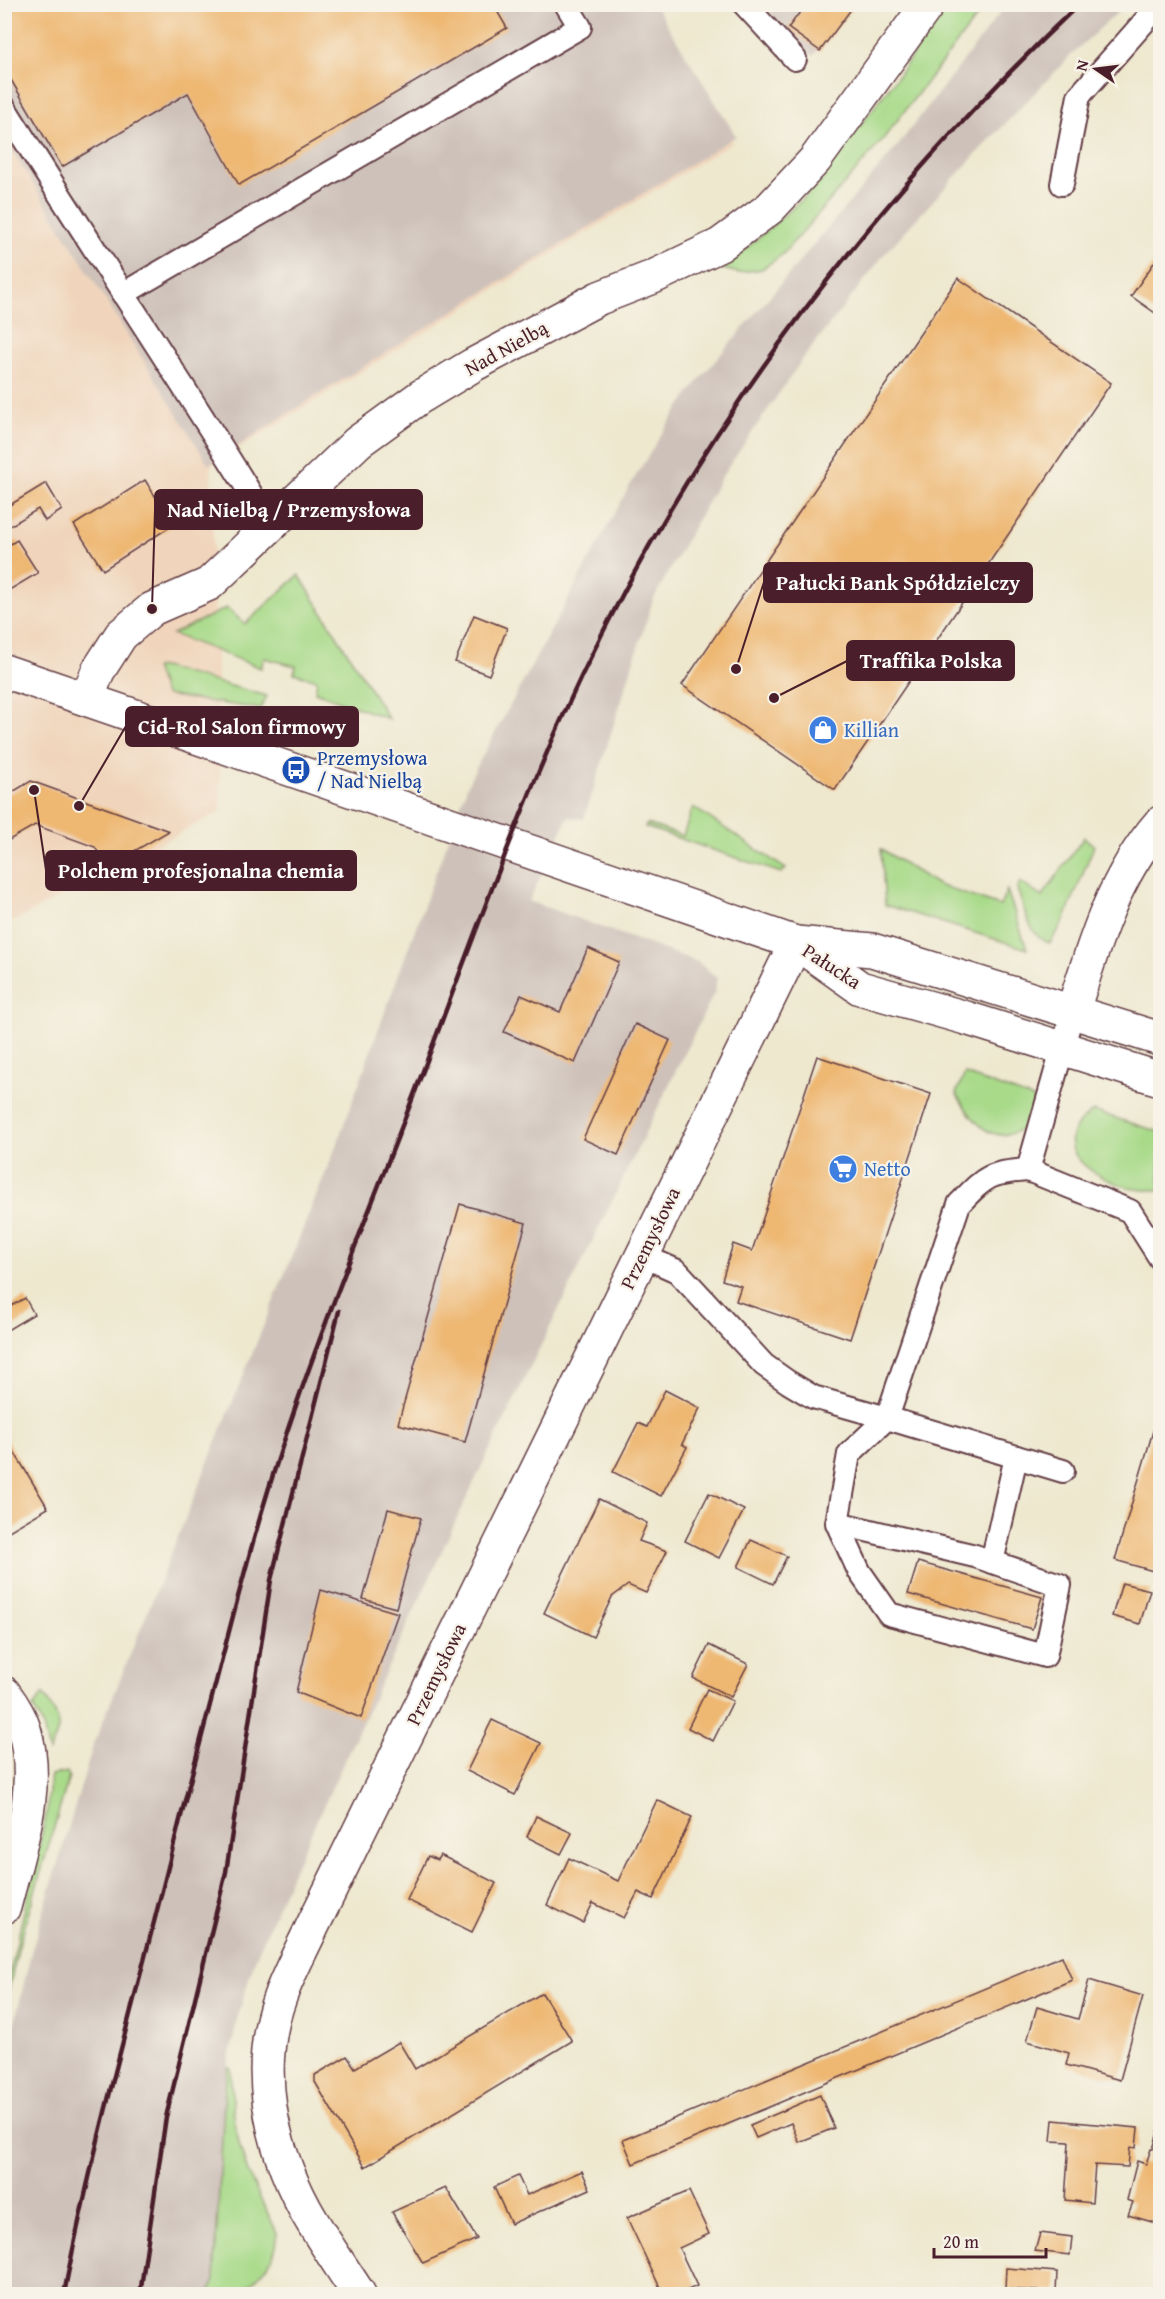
<svg xmlns="http://www.w3.org/2000/svg" width="1165" height="2299" font-family="'Gentium Book Plus',serif">
	<style>
		.built { fill: #f0d5bc }
		.industrial { fill: #cec1b9 }
		.green { fill: #a8da89; stroke: #797c5a; stroke-width: 1.5 }
		.building { fill: #eeb873 }
		.lines { fill: none; stroke-linecap: round; stroke-linejoin: round }
		.service-casing { stroke: #633d44; stroke-width: 26 }
		.minor-casing { stroke: #633d44; stroke-width: 36 }
		.tertiary-casing { stroke: #633d44; stroke-width: 36 }
		.service { stroke: #fff; stroke-width: 22 }
		.minor { stroke: #fff; stroke-width: 33 }
		.tertiary { stroke: #fff; stroke-width: 33 }
		.rail { stroke: #4a1f2b; stroke-width: 4.5 }
		.labels { text-anchor: middle; stroke-width: 4.5; stroke-linejoin: round; paint-order: stroke }
		.street-label { font-size: 20px; fill: #4a1f2b; stroke: #f7f3e8 }
		.shop-label { font-size: 20px; fill: #366cbe; stroke: #f7f3e8; text-anchor: start }
		.transit-label { font-size: 20px; fill: #164399; stroke: #f7f3e8; text-anchor: start }
		.leader { fill: none; stroke: #4a1f2b; stroke-width: 2 }
		.callout-dot { fill: #4a1f2b; stroke: #f7f3e8; stroke-width: 2 }
		.callout { fill: #4a1f2b; stroke: #4a1f2b; stroke-width: 2 }
		.callout-label { font-size: 21px; text-anchor: middle; font-weight: bold; fill: #fff }
	</style>
	<rect width="100%" height="100%" fill="#f7f3e8"/>
	<filter id="ink" filterUnits="userSpaceOnUse"><feTurbulence type="fractalNoise" baseFrequency=".0167" numOctaves="2"/><feDisplacementMap in="SourceGraphic" scale="12" xChannelSelector="R" yChannelSelector="G"/><feConvolveMatrix kernelMatrix="1 2 1 2 8 2 1 2 1" color-interpolation-filters="sRGB"/></filter>
	<filter id="wash" filterUnits="userSpaceOnUse"><feTurbulence type="fractalNoise" baseFrequency=".008" numOctaves="4" result="noise"/><feDisplacementMap in="SourceGraphic" scale="24" xChannelSelector="R" yChannelSelector="G"/><feGaussianBlur stdDeviation="1.35" result="paint"/><feColorMatrix in="noise" values="0 0 0 0 0 0 0 0 0 0 0 0 0 0 0 0 0 1.4 0 .05"/><feComposite in="paint" operator="in"/></filter>
	<g filter="url(#wash)">
		<rect width="100%" height="100%" fill="#eee8cf"/>
		<path class="built" d="M5,5H648L733,142L211,465L221,811L5,926Z"/>
		<g class="industrial">
			<path d="M5,4L655,5L736,136L282,417L209,465L5,139Z"/>
			<path d="M762,5H852L813,56Z"/>
			<path d="M1006,5H1126L1077,49L976,154L887,251L802,360L722,476L653,600L584,819L568,817L529,901L698,962L717,978L715,991L474,1482L290,1878L254,1962L237,2019L226,2075L214,2280L209,2294H5V2064L31,1953L93,1746L332,1157L470,779L629,487L666,427L699,380L899,144Z"/>
		</g>
		<g class="green">
			<path d="M948,5H986L880,143L783,254L762,269L738,273L713,266L742,252L805,197L895,80Z"/>
			<path d="M299,575L389,719L315,692L317,680L294,673L296,666L264,658L261,668L172,634L227,608L245,624Z"/>
			<path d="M163,667L267,696L260,709L165,695L155,668Z"/>
			<path d="M693,807L786,869L781,873L645,827L647,824L683,836Z"/>
			<path d="M1084,837L1094,846L1064,921L1050,943C1029,938 1024,907 1017,889L1020,882L1042,897Z"/>
			<path d="M881,849L938,885L1000,906L1007,890L1027,949L885,905Z"/>
			<path d="M965,1074L1034,1099L1032,1123C994,1151 975,1125 956,1093Z"/>
			<path d="M1093,1111L1160,1132V1190C1153,1190 1144,1191 1137,1189C1111,1185 1050,1158 1079,1123C1083,1119 1089,1115 1093,1111Z"/>
			<path d="M43,1694C60,1721 64,1722 49,1752L43,1726L33,1707Z"/>
			<path d="M67,1772L69,1777L19,1945L5,2006V1993L46,1816L51,1775Z"/>
			<path d="M228,2067L231,2068C231,2103 235,2137 247,2169C255,2191 268,2212 277,2233C278,2262 259,2276 240,2294H209L214,2280L225,2086Z"/>
		</g>
		<g id="blocks">
			<g class="building">
				<path d="M4,4H493L507,28L239,185L188,93L62,167L4,68Z"/>
				<path d="M806,4H855L820,51L788,28Z"/>
				<path d="M1160,254V312L1158,315L1131,296Z"/>
				<path d="M958,278L1111,383L835,790L682,685Z"/>
				<path d="M145,480L173,525L103,570L74,525Z"/>
				<path d="M46,483L62,510L45,521L38,509L5,529V508Z"/>
				<path d="M17,540L38,573L6,592L4,591V548Z"/>
				<path d="M474,615L507,628L489,675L455,662Z"/>
				<path d="M31,781L169,831L107,867L95,847L35,825L4,843V797Z"/>
				<path d="M588,948L619,962L575,1063L504,1032L521,995L560,1012Z"/>
				<path d="M635,1024L670,1040L618,1155L583,1139Z"/>
				<path d="M817,1056L931,1094L850,1339L736,1301L741,1286L722,1280L733,1244L752,1251Z"/>
				<path d="M460,1204L526,1223L465,1442L398,1424Z"/>
				<path d="M25,1298L34,1314L4,1332V1310Z"/>
				<path d="M665,1390L700,1408L682,1444L687,1447L661,1496L613,1472L638,1423L647,1427Z"/>
				<path d="M1153,1431L1160,1433V1573L1115,1560Z"/>
				<path d="M4,1435L48,1508L4,1534Z"/>
				<path d="M709,1493L744,1510L719,1558L685,1541Z"/>
				<path d="M599,1499L647,1523L639,1541L667,1551L646,1593L628,1585L612,1597L593,1637L544,1613Z"/>
				<path d="M388,1509L421,1518L396,1608L363,1599Z"/>
				<path d="M751,1540L787,1556L773,1584L738,1567Z"/>
				<path d="M918,1562L1042,1597L1032,1629L908,1594Z"/>
				<path d="M1122,1583L1150,1590L1140,1624L1112,1616Z"/>
				<path d="M321,1590L398,1613L361,1718L296,1692Z"/>
				<path d="M709,1645L748,1664L731,1697L693,1678Z"/>
				<path d="M707,1689L733,1701L713,1741L688,1728Z"/>
				<path d="M492,1720L541,1743L515,1795L467,1771Z"/>
				<path d="M657,1800L692,1817L653,1899L638,1892L624,1918L593,1903L583,1923L547,1905L569,1858L618,1881Z"/>
				<path d="M536,1816L572,1833L561,1854L527,1837Z"/>
				<path d="M440,1855L496,1883L472,1932L407,1900L428,1856L437,1860Z"/>
				<path d="M1062,1956L1072,1980L633,2164L623,2140Z"/>
				<path d="M1089,1980L1143,1996L1120,2080L1066,2065L1069,2053L1027,2041L1037,2007L1078,2019Z"/>
				<path d="M542,1993L572,2041L365,2167L315,2082V2075L347,2056L355,2068L399,2042L415,2069Z"/>
				<path d="M820,2095L834,2128L799,2142L791,2123L756,2138L750,2125Z"/>
				<path d="M1053,2120L1138,2128L1136,2148L1130,2147L1128,2167L1095,2165L1092,2203L1065,2200L1069,2142L1051,2141Z"/>
				<path d="M1160,2126V2219L1159,2224L1128,2215L1133,2202L1127,2200L1137,2161L1146,2164L1151,2149H1153Z"/>
				<path d="M582,2171L590,2189L511,2224L494,2187L518,2176L527,2195Z"/>
				<path d="M446,2188L477,2239L423,2263L392,2212Z"/>
				<path d="M689,2191L709,2234L679,2248L697,2286L679,2294H663L627,2218Z"/>
				<path d="M1040,2233L1072,2237L1070,2255L1035,2251Z"/>
				<path d="M1006,2268L1057,2272L1056,2292L1005,2289Z"/>
			</g>
		</g>
	</g>
	<g filter="url(#ink)">
		<use href="#blocks" fill-opacity="0" stroke="#633d44" stroke-width="1.5"/>
		<g class="lines">
			<g class="service-casing">
				<g id="service">
					<path d="M744,4L795,59"/>
					<path d="M4,107C92,248 184,384 270,525"/>
					<path d="M1062,184L1079,96L1160,4"/>
					<path d="M123,294L580,27L566,4"/>
					<path d="M1073,1011L1028,1170L1130,1211L1160,1258"/>
					<path d="M1028,1170C988,1173 986,1176 959,1204L887,1418L1063,1471"/>
					<path d="M641,1255L677,1271L764,1365L788,1382L813,1397L887,1418"/>
					<path d="M837,1523L975,1556L1060,1585L1045,1656L889,1614L859,1571L837,1523L849,1454L887,1418"/>
					<path d="M992,1562L1016,1457"/>
				</g>
			</g>
			<g class="minor-casing">
				<g id="minor">
					<path d="M87,699L98,671L121,635L152,609L209,584L358,442L420,397L473,365L599,298L653,277L720,245L770,208L815,160L928,4"/>
					<path d="M1073,1011C1093,945 1114,876 1160,823"/>
					<path d="M4,1693C12,1704 20,1716 24,1729C42,1787 18,1851 4,1907"/>
					<path d="M359,2294C341,2266 321,2238 305,2209C270,2144 254,2068 280,1997C289,1972 302,1949 313,1925L796,943"/>
				</g>
			</g>
			<g class="tertiary-casing">
				<g id="tertiary">
					<path d="M4,671L796,943L872,950L1160,1039"/>
					<path d="M798,944L860,988L966,1018L1160,1079"/>
				</g>
			</g>
			<use href="#service" class="service"/>
			<use href="#minor" class="minor"/>
			<use href="#tertiary" class="tertiary"/>
			<g class="rail">
				<path d="M64,2294C88,2169 122,2046 154,1922C175,1839 196,1757 218,1674C237,1600 256,1526 280,1453C317,1340 362,1229 405,1118C462,971 513,821 580,679C701,423 874,199 1079,4"/>
				<path d="M140,2294L166,2117L226,1872L271,1580L339,1311"/>
			</g>
		</g>
	</g>
	<defs>
		<g id="shop-disc" transform="scale(1.5)"><circle r="9.5" fill="#3f7fe0" stroke="#f7f3e8"/><path d="M-5-2.5h2.3a2.7 3.5 0 0 1 5.4 0H5L5.5 6h-11ZM-1.5-2.5h3a1.5 2.3 0 0 0-3 0Z" fill="#fff"/></g>
		<g id="bus-disc" transform="scale(1.5)"><circle r="9.5" fill="#1a4fb4" stroke="#f7f3e8"/><path d="M-5-6H5V4H4V6H2V4H-2V6H-4V4H-5ZM-3.5-4V0h7V-4ZM-3.5 1.2v1.5H-2V1.2ZM2 1.2v1.5H3.5V1.2Z" fill="#fff"/></g>
		<g id="supermarket-disc" transform="scale(1.5)"><circle r="9.5" fill="#3f7fe0" stroke="#f7f3e8"/><path d="M-6-5.5h2.5l.6 2H6L4.5 2H-2.5L-4.4-4H-6ZM-1.5 3.2a1.3 1.3 0 1 0 .1 0ZM3 3.2a1.3 1.3 0 1 0 .1 0Z" fill="#fff"/></g>
	</defs>
	<g fill-rule="evenodd">
		<use href="#shop-disc" x="823" y="730"/>
		<use href="#bus-disc" x="296" y="770"/>
		<use href="#supermarket-disc" x="843" y="1169"/>
	</g>
	<g class="labels">
		<g class="street-label">
			<text transform="translate(506 348) rotate(-29)" y="7">Nad Nielbą</text>
			<text transform="translate(832 966) rotate(33)" y="7">Pałucka</text>
			<text transform="translate(650 1238) rotate(-64)" y="7">Przemysłowa</text>
			<text transform="translate(436 1674) rotate(-64)" y="7">Przemysłowa</text>
		</g>
		<g class="shop-label">
			<text x="844" y="737">Killian</text>
			<text x="864" y="1176">Netto</text>
		</g>
		<g class="transit-label">
			<text x="317" y="765">Przemysłowa<tspan x="317" dy="23">/ Nad Nielbą</tspan></text>
		</g>
	</g>
	<path class="leader" d="M152 609L155 510M736 669L764 582M774 698L847 661M79 806L126 726M34 790L46 870"/>
	<g class="callout-dot">
		<circle cx="152" cy="609" r="6"/>
		<circle cx="736" cy="669" r="6"/>
		<circle cx="774" cy="698" r="6"/>
		<circle cx="79" cy="806" r="6"/>
		<circle cx="34" cy="790" r="6"/>
	</g>
	<g class="callout">
		<rect x="155" y="490" width="267" height="39" rx="6"/>
		<rect x="764" y="563" width="268" height="39" rx="6"/>
		<rect x="847" y="641" width="167" height="39" rx="6"/>
		<rect x="126" y="707" width="232" height="39" rx="6"/>
		<rect x="46" y="851" width="310" height="39" rx="6"/>
	</g>
	<g class="callout-label">
		<text x="289" y="517">Nad Nielbą / Przemysłowa</text>
		<text x="898" y="590">Pałucki Bank Spółdzielczy</text>
		<text x="931" y="668">Traffika Polska</text>
		<text x="242" y="734">Cid-Rol Salon firmowy</text>
		<text x="201" y="878">Polchem profesjonalna chemia</text>
	</g>
	<rect width="1165" height="2299" fill="none" stroke="#f7f3e8" stroke-width="24"/>
	<g transform="translate(1096 69) rotate(284)" stroke="#f7f3e8" stroke-width="4.5" paint-order="stroke">
	<path d="M0-4.5L10 22L0 15L-10 22Z" fill="#4a1f2b"/>
	<text y="-9" font-size="16" font-weight="bold" text-anchor="middle" fill="#4a1f2b">N</text>
	</g>
	<path d="M934 2248v9h112v-9" fill="none" stroke="#4a1f2b" stroke-width="3"/>
	<text x="943" y="2248" font-size="18" fill="#4a1f2b" stroke="#f7f3e8" stroke-width="4.5" paint-order="stroke">20 m</text>
</svg>
